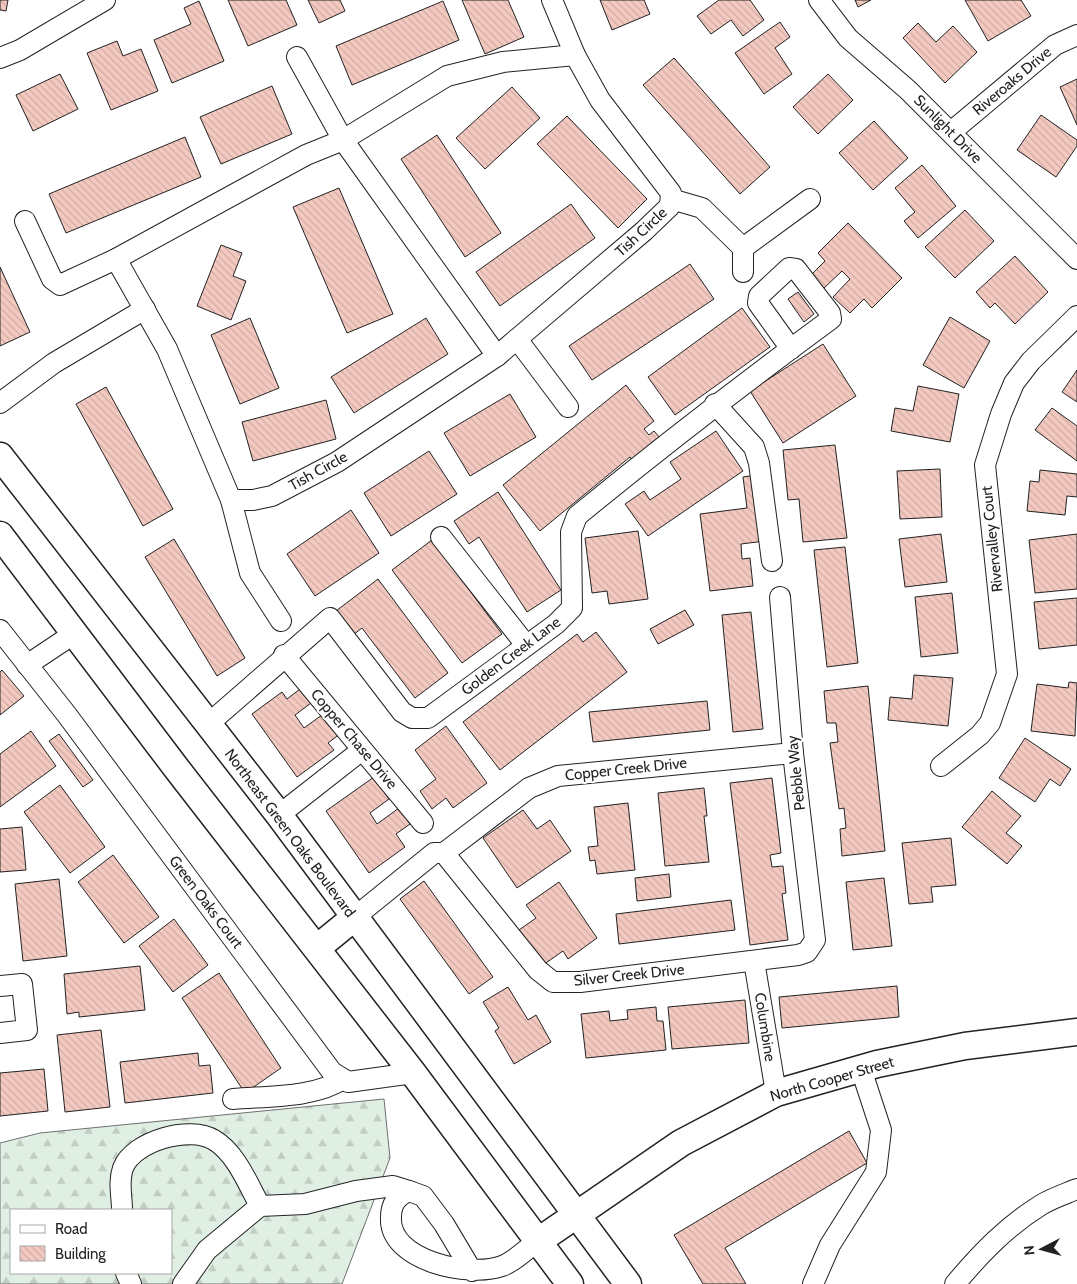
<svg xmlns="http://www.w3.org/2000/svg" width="1077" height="1284" font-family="Cabin,sans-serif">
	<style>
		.forest { fill: url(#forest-firs); stroke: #6f6f6f; fill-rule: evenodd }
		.building { fill: url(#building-back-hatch); stroke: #222 }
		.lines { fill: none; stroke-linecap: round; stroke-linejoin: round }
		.minor-casing { stroke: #222; stroke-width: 22 }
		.major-casing { stroke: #222; stroke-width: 29 }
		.minor { stroke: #fff; stroke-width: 20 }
		.major { stroke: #fff; stroke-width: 26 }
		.labels { text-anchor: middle; stroke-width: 4; stroke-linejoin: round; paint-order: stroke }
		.street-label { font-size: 15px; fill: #222; stroke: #fff }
	</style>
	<defs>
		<pattern id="forest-firs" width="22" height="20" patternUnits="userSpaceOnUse" patternTransform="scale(1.25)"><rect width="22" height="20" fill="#e0efe3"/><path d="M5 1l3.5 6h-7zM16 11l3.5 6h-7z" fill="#c0cdc2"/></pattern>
		<pattern id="building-back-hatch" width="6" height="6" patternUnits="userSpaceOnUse" patternTransform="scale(1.25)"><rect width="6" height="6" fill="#f3c9c0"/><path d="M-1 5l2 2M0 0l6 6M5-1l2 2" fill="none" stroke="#d0aca5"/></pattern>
	</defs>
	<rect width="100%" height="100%" fill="#fff"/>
	<path class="forest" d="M384,1099L390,1158L342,1284H0V1143L40,1133ZM11,1210H171V1273H11Z"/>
	<g class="building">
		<path d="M0,0H8L6,11L0,10Z"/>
		<path d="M228,0H286L297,25L248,46Z"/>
		<path d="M308,0H340L345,11L319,23Z"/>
		<path d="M462,0H508L524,37L485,54Z"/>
		<path d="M600,0H644L650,14L612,30Z"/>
		<path d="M719,0H750L764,20L743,36L731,20L711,34L697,16Z"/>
		<path d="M855,0H871L858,7Z"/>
		<path d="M965,0H1021L1031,16L988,41Z"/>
		<path d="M199,1L224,61L172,83L154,40L191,24L184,8Z"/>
		<path d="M443,1L459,40L352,85L336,46Z"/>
		<path d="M780,22L790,37L775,48L792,74L764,94L735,53Z"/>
		<path d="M918,23L936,42L953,26L977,52L945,83L903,38Z"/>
		<path d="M117,41L123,56L141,49L158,91L111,110L87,53Z"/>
		<path d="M674,58L770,167L740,194L643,85Z"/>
		<path d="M60,74L78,109L33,131L16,95Z"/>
		<path d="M828,74L853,100L818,134L793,107Z"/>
		<path d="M1077,79V125L1060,87Z"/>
		<path d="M272,86L292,134L221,164L200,117Z"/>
		<path d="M512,87L540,118L485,169L456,138Z"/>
		<path d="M1041,115L1077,140V146L1056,177L1017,150Z"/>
		<path d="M567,116L647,199L618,228L537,144Z"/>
		<path d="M874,121L908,158L873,190L839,153Z"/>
		<path d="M437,135L501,233L465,257L401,159Z"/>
		<path d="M185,137L201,177L66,233L49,194Z"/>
		<path d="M922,165L956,206L918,238L904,221L915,212L895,188Z"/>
		<path d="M339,188L393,314L347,333L293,207Z"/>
		<path d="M571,204L595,238L500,306L476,272Z"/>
		<path d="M965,210L994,241L955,278L925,247Z"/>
		<path d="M848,223L902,278L872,308L864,299L850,313L833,297L850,279L842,271L824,288L811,275L825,261L818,253Z"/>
		<path d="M221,245L242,253L233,276L246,281L231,320L197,306Z"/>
		<path d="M1015,256L1048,292L1015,324L995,303L990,308L976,292Z"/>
		<path d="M690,264L714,299L592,380L569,346Z"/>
		<path d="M0,267L30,332L0,346Z"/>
		<path d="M798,292L814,314L804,322L788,299Z"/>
		<path d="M742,308L770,347L675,415L648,377Z"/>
		<path d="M950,317L990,341L964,388L923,365Z"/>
		<path d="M250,318L279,388L240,404L211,335Z"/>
		<path d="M426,318L448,354L354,413L331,377Z"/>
		<path d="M823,344L856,396L783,443L750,391Z"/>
		<path d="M1077,370V402L1062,392Z"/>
		<path d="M626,385L654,421L644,429L649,435L654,431L660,438L632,460L630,457L540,531L503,485Z"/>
		<path d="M918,386L959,394L950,442L891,431L895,408L913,411Z"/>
		<path d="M106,387L173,509L143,526L76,404Z"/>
		<path d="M510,394L536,437L470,476L444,433Z"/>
		<path d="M326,400L336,439L253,461L242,422Z"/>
		<path d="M1052,408L1077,426V461L1035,430Z"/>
		<path d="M716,431L743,471L648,536L625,504L644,491L650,500L681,479L670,462Z"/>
		<path d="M835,445L847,538L803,542L799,499L788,500L783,450Z"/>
		<path d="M429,451L457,494L391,536L364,493Z"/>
		<path d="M940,469L942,517L900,519L897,471Z"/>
		<path d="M1040,470L1077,474V497L1067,496L1065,515L1027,511L1030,481L1039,482Z"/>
		<path d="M757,475L765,541L741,544L742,559L750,558L753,586L710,591L700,514L747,508L743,477Z"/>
		<path d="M498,492L561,590L527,612L479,537L469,544L454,521Z"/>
		<path d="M351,510L379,553L315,596L287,554Z"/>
		<path d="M638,531L648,599L609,604L607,591L592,593L585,538Z"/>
		<path d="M941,534L947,582L905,587L899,539Z"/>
		<path d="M1077,534V589L1035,593L1029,540Z"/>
		<path d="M174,539L245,658L217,676L145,557Z"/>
		<path d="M432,540L502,634L462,663L392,570Z"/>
		<path d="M845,547L858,663L827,667L814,550Z"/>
		<path d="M378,579L448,673L415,698L362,628L353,635L336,611Z"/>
		<path d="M952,593L958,653L921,657L915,597Z"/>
		<path d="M1077,598V645L1039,649L1034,602Z"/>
		<path d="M685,610L694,625L658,644L650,629Z"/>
		<path d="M751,612L763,729L733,732L722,615Z"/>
		<path d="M596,632L627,672L500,770L463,722L577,634L583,642Z"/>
		<path d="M2,670L24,696L0,715V672Z"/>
		<path d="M914,675L953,678L948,726L888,720L890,697L912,699Z"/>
		<path d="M1069,682L1077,683L1075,736L1031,731L1037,684L1068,688Z"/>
		<path d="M304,686L315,700L295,715L304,728L326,712L341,733L328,743L334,750L297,777L252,714L282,692L287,699Z"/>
		<path d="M868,686L885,851L842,856L840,829L846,828L844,808L839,809L830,743L838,742L836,723H827L824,691Z"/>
		<path d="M707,701L710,730L593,742L589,712Z"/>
		<path d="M446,726L487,783L453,808L446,798L432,809L420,791L436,779L415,750Z"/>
		<path d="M31,731L56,766L0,807V754Z"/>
		<path d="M59,734L93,780L83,787L49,741Z"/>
		<path d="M1025,738L1071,769L1060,786L1050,779L1035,802L999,778Z"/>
		<path d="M374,777L389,799L370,813L377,824L399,808L410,824L396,834L405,847L369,873L326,811Z"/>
		<path d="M772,778L781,853L770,855L772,867L783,866L786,893L782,894L788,940L750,945L730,783Z"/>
		<path d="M60,785L105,847L70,873L24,812Z"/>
		<path d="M704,788L707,816H704L709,862L665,866L658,793Z"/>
		<path d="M992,791L1021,816L1006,833L1022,846L1007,864L962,827Z"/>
		<path d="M628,803L635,870L597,874L595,860L590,861L588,847L598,846L594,807Z"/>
		<path d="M523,810L537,829L550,820L571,851L517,888L483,838Z"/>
		<path d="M22,827L26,870L0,872V829Z"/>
		<path d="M951,838L956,885L931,887L933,902L909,904L902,843Z"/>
		<path d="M113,855L159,917L124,943L78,882Z"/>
		<path d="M669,874L671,897L637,901L635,878Z"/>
		<path d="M884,878L892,946L853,950L846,882Z"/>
		<path d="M59,879L67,956L23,961L15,884Z"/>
		<path d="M424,881L493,977L469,994L400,899Z"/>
		<path d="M559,882L597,938L568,959L563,951L543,965L519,930L536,918L526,905Z"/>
		<path d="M731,900L735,930L619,944L616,914Z"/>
		<path d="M174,919L208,965L173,992L139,946Z"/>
		<path d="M140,966L145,1010L79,1017V1012L67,1014L64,974Z"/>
		<path d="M219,973L281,1068L245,1093L182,998Z"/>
		<path d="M897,986L899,1017L782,1028L779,997Z"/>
		<path d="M508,987L528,1020L536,1015L551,1042L514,1064L495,1031L499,1028L483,1002Z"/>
		<path d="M745,1000L749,1043L672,1049L668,1007Z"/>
		<path d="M656,1007L657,1021H663L666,1050L586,1058L581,1014L609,1011L610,1021L628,1019L627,1010Z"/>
		<path d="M101,1030L110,1107L65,1112L57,1035Z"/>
		<path d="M198,1053L199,1066L210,1065L213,1093L125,1103L120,1062Z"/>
		<path d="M44,1069L48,1111L0,1116V1073Z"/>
		<path d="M849,1131L867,1163L725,1248L746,1284H703L674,1235Z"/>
	</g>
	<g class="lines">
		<g class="minor-casing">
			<g id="minor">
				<path d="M552,0L575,55"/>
				<path d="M819,0L848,38L908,90L1077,259"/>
				<path d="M297,57L343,140L497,356"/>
				<path d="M0,58L20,50L105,0"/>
				<path d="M951,132L1055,45L1077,35"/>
				<path d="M671,199L702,208L743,248V272"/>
				<path d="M25,221L52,279L60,285L116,259L306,155L343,140L447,76L503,62L575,55L600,100L671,193L670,206L644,231L497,356L337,462L272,496L253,500H231"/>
				<path d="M743,248L810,199"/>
				<path d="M116,259L167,349L231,500L250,573L281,621"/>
				<path d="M517,339L568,407"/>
				<path d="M0,403L54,363L145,309"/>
				<path d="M715,404L754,447L759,463L772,561"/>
				<path d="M441,537L526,645"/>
				<path d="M0,630L67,715L332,1072L348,1082L413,1073"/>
				<path d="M284,655L423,823"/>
				<path d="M27,665L75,633"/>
				<path d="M207,725L330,618L402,712L412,718H428L556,624L572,608L571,532L577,516C660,448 744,383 831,319L830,313L796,269L789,268L759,296L758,303L791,349"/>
				<path d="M941,766L980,735L990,723L1007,674L985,465L1001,414L1014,383L1031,361L1077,316"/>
				<path d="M279,815L362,750"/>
				<path d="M444,853L538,970L553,982H580L798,955L807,952L815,940L793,753L780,597"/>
				<path d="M355,917L434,853H444L529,788L558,776L793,753"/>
				<path d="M754,961L776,1093"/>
				<path d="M0,986L22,984L27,1030L0,1033"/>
				<path d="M233,1099C267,1096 315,1098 343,1079"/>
				<path d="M122,1210C122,1196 118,1182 123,1168C133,1141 190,1125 214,1140C236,1153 248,1184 260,1206"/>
				<path d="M472,1271L444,1224L423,1196L409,1191C397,1196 391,1204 391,1217C388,1261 470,1278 502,1266C514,1262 526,1249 537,1242"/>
				<path d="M126,1273L131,1284"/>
				<path d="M183,1284L207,1250L260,1206L305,1204L356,1191L393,1186L409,1191"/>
				<path d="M813,1284L830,1245L876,1172L881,1130L861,1069"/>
				<path d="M955,1284C981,1253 1007,1226 1041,1205C1052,1198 1065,1194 1077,1189"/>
			</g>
		</g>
		<g class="major-casing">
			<g id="major">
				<path d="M0,456L279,815L628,1284"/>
				<path d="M0,535L177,769L413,1073L570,1284"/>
				<path d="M317,948L355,917"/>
				<path d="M537,1242L681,1143L776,1093L877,1064L965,1046L1077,1032"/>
			</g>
		</g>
		<use href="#minor" class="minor"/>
		<use href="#major" class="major"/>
	</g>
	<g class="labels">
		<g class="street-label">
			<text transform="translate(1012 81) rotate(-40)" y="5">Riveroaks Drive</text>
			<text transform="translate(948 129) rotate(45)" y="5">Sunlight Drive</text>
			<text transform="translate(641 232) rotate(-43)" y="5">Tish Circle</text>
			<text transform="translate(318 471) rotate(-29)" y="5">Tish Circle</text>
			<text transform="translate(992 539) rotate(-96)" y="5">Rivervalley Court</text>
			<text transform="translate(511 656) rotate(-37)" y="5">Golden Creek Lane</text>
			<text transform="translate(354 739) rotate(50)" y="5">Copper Chase Drive</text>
			<text transform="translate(626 769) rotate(-6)" y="5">Copper Creek Drive</text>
			<text transform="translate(796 773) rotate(-96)" y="5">Pebble Way</text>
			<text transform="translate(290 833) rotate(53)" y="5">Northeast Green Oaks Boulevard</text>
			<text transform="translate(206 902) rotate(53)" y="5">Green Oaks Court</text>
			<text transform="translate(629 975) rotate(-6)" y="5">Silver Creek Drive</text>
			<text transform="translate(765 1027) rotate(81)" y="5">Columbine</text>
			<text transform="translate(832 1079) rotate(-16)" y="5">North Cooper Street</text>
		</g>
	</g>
	<rect x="10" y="1209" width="162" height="65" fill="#ffffff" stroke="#a7a7a7"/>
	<rect x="20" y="1225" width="25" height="8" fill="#ffffff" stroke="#a7a7a7"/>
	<text x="55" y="1234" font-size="15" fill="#222222">Road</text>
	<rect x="20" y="1246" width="25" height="15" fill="url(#building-back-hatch)" stroke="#a7a7a7"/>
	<text x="55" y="1259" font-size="15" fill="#222222">Building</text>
	<g transform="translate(1042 1249) rotate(264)" stroke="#ffffff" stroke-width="4" paint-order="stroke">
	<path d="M0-4L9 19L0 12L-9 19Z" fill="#222222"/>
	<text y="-8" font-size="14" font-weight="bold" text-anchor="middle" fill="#222222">N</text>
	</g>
</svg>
